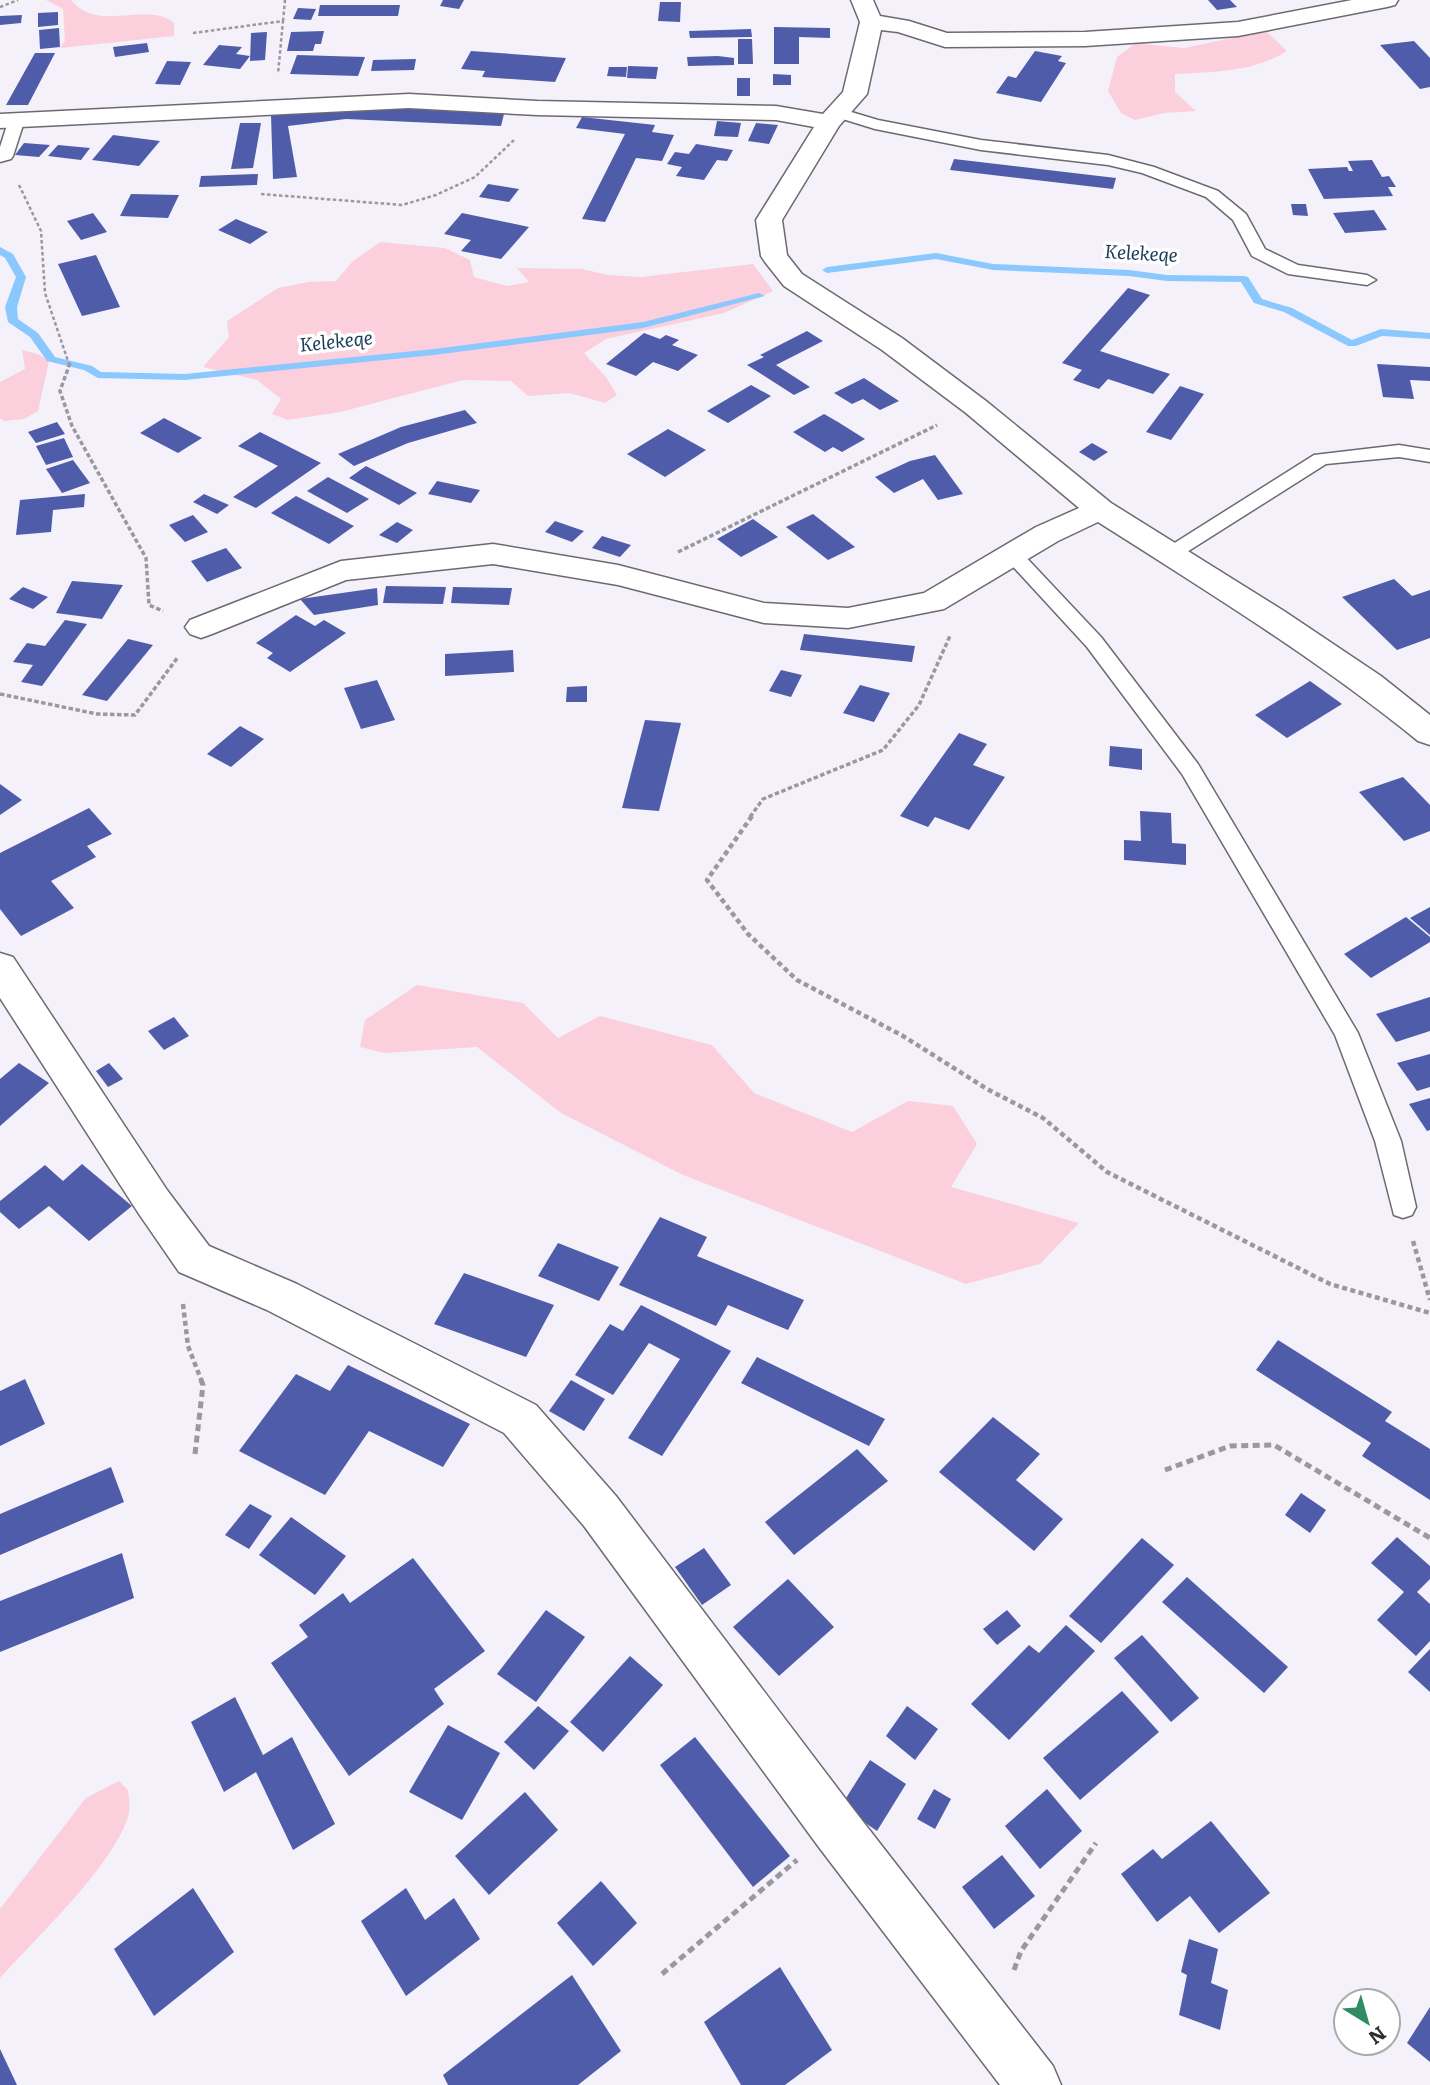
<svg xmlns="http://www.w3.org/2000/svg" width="1430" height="2085" font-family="Literata,serif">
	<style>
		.green { fill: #fbd0dc }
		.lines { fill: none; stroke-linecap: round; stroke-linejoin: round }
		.stream { fill: #8bc8fe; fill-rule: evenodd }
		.building { fill: #4f5ca9 }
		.lane-casing { stroke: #6c6971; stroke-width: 3 }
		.street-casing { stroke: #6c6971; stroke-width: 3 }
		.path-far3 { stroke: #9a989e; stroke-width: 2.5; stroke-dasharray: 3.5 2.5; stroke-linecap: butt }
		.path-far2 { stroke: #9a989e; stroke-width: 3.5; stroke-dasharray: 4.5 2.5; stroke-linecap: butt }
		.path-far1 { stroke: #9a989e; stroke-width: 4.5; stroke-dasharray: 5 3.5; stroke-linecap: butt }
		.path { stroke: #9a989e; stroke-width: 5; stroke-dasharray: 7 4.5; stroke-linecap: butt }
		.lane { fill: #fff; fill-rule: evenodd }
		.street { fill: #fff; fill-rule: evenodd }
		.labels { text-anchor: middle; stroke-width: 7; stroke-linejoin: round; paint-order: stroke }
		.far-water-label { font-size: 19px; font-style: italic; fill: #1b3c57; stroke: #fff }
	</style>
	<rect width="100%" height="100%" fill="#f4f1fa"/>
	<g class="green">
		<path d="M46,0H71C98,34 146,0 174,23V36L60,48L65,41L63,9Z"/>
		<path d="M1266,31L1287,51C1254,72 1213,72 1175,74V92L1196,111L1164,113L1135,120L1121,113L1108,91L1117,57L1136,43L1184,48Z"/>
		<path d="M380,242L445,248L470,260L474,277L507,286L529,282L517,268L582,269L608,275L641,277L753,264L773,291L724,313L606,339L584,353L606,377L617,395L605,403L569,393L528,396L511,381L463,380L340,412L288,420L272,414L281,399L257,380L203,367L229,337L227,321L278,288L308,282L336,281L352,262Z"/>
		<path d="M22,350L38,354L49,361L38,411L24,419L4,421L0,418V382L25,369Z"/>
		<path d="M417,985L523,1003L558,1038L600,1016L712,1045L754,1093L852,1132L908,1101L953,1106L977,1144L951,1187L1079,1223L1040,1264L966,1284L683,1175L561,1113L477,1047L385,1053L360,1047L365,1020Z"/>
		<path d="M119,1781L128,1790C129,1798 131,1809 128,1817C111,1868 38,1936 0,1978V1909L86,1798Z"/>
	</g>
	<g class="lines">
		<g class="stream">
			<path d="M0,247L13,254L26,277L17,307L18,319L38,333L55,357L92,366L101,372L185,374L434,349L643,322L759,293L765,296L643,328L434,355L185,380L98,378L84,370L47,361L30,337L8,322L5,307L16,277L5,258L0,255Z"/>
			<path d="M936,253L993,264L1129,270L1167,275L1244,276L1248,277L1262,299L1292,308L1352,340L1381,329L1430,333V339L1382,336L1356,346H1348L1284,312L1254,303L1241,282L1167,281L1129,276L993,270L936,259L827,273L822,270L827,267Z"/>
		</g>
	</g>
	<g class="building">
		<path d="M443,0H464L459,9L440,6Z"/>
		<path d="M1208,0H1230L1237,7L1217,10Z"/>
		<path d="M660,2H681L680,22L658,21Z"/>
		<path d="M320,5H400L398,16H318Z"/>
		<path d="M298,8L316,9L311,20L293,19Z"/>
		<path d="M58,12V25L38,27V13Z"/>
		<path d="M22,15L21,23L0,25V16Z"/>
		<path d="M774,27L830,28V38L799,37V64H774Z"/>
		<path d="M59,28L60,47L40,49L39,30Z"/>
		<path d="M751,29L752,37L690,38L689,31Z"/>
		<path d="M324,31L321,44H315L313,51H287L291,32Z"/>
		<path d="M267,32L265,60L250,61L251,33Z"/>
		<path d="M738,39H752L753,64H738Z"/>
		<path d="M1414,41L1430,58V87L1420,89L1380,45Z"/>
		<path d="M147,43L149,52L115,57L113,47Z"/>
		<path d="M219,45L242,47L236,54L250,56L240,69L203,65Z"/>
		<path d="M471,51L566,58L555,82L482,77L485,71L461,69Z"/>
		<path d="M1035,51L1062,56L1058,61L1066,63L1041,102L996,93L1008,76L1016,78Z"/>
		<path d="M35,53H55L28,105H6Z"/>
		<path d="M297,55L365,57L358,76L290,74Z"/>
		<path d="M718,56L734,58V65L688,66L687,57Z"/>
		<path d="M416,59L414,70L371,71L373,60Z"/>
		<path d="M167,61L191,62L180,85L155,84Z"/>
		<path d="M628,66L658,67L656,79L627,78Z"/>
		<path d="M609,67H627L626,77L607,76Z"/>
		<path d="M773,74L791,75V85H773Z"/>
		<rect x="737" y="78" width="13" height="18"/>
		<path d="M372,107L504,114L501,126L346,119L288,126L297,177L273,179L271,115Z"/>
		<path d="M582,117L655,125L652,132L674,135L662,161L636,158L605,222L582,219L625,134L576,128Z"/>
		<path d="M717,121L741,123L738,137L714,136Z"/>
		<path d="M240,123H261L253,168L231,169Z"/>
		<path d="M756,123L778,125L769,144L748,141Z"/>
		<path d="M113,135L160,141L139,166L92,160Z"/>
		<path d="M24,143L50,145L39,157L15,155Z"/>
		<path d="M696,144L733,150L727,161L717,160L704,180L676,176L682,167L667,164L675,152L689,154Z"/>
		<path d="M58,145L90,148L81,160L48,156Z"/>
		<path d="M954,159L1116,178L1113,189L950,170Z"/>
		<path d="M1372,160L1382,177L1389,176L1396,187H1388L1393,196L1324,199L1308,169L1347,167L1349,171H1353L1348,161Z"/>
		<path d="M258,174L257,185L199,187L201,176Z"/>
		<path d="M488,184L519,189L509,202L479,197Z"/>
		<path d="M131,194L179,195L168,218L120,216Z"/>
		<path d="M1291,204H1306L1308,216L1293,215Z"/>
		<path d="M1374,210L1387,230L1345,233L1333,213Z"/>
		<path d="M93,213L107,232L81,240L67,221Z"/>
		<path d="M462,213L529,227L501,259L461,251L471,240L444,234Z"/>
		<path d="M236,219L268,232L250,244L218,230Z"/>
		<path d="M96,255L120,307L82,316L58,264Z"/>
		<path d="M1128,288L1150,295L1100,351L1170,374L1153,394L1108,379L1099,389L1073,380L1082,370L1062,363Z"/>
		<path d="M807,331L823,341L776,365L810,387L794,395L747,365L764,357L760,355Z"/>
		<path d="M644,333L660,339L666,335L679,340L672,345L698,355L678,371L653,362L636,376L606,364Z"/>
		<path d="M1377,364L1430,367V381L1410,380L1414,399L1383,397Z"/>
		<path d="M864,378L899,401L880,410L863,399L852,404L834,393Z"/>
		<path d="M751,385L771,396L728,423L707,411Z"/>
		<path d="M1180,386L1204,394L1171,440L1146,432Z"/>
		<path d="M465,410L477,423L408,443L354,466L338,454L401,427Z"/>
		<path d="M824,414L838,422L865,439L842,452L833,447L825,452L793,432Z"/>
		<path d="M164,418L202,438L178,453L140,433Z"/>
		<path d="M57,422L65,434L36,443L28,432Z"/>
		<path d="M668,429L706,450L665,477L627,454Z"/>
		<path d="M260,432L321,463L256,508L233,497L278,466L238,446Z"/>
		<path d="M64,438L73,457L46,465L36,446Z"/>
		<path d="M1092,443L1108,452L1094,461L1079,452Z"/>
		<path d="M935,455L963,494L938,500L923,479L894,493L875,477L910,461Z"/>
		<path d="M73,460L90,483L62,493L46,469Z"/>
		<path d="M366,466L417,493L399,505L349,478Z"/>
		<path d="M328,477L369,499L347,513L307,491Z"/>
		<path d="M437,481L480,490L471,503L428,494Z"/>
		<path d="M85,494L84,507L53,510L51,532L16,535L20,500Z"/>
		<path d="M204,494L229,505L217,514L193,502Z"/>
		<path d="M296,496L354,526L329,544L271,513Z"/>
		<path d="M813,514L855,547L828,560L786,527Z"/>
		<path d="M193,515L208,532L185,542L169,525Z"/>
		<path d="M753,519L778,537L741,557L717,539Z"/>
		<path d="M555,521L584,531L572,542L545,532Z"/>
		<path d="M397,522L413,530L397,543L379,535Z"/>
		<path d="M602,536L631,545L620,557L592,548Z"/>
		<path d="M226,548L242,568L207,582L191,561Z"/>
		<path d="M1394,579L1412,596L1430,590V638L1397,650L1342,597Z"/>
		<path d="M72,581L123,585L102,619L56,613Z"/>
		<path d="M386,586L446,587L443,604L383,603Z"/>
		<path d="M23,587L48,597L33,609L9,599Z"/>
		<path d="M453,587L512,588L509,605L451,603Z"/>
		<path d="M377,588L378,605L314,615L300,599Z"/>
		<path d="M296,615L315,626L324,620L346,633L290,672L267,658L273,653L256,643Z"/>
		<path d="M65,620L87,624L42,686L21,682L33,665L13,662L27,643L45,646Z"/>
		<path d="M804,634L915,646L912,662L800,650Z"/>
		<path d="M128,639L153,645L107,701L82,695Z"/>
		<path d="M513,650L514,672L445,676V654Z"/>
		<path d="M781,670L802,675L791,697L769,691Z"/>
		<path d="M377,680L395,720L361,729L344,688Z"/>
		<path d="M1310,681L1342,704L1287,738L1255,715Z"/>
		<path d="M860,685L890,693L874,722L843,713Z"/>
		<path d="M587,686V702H566L567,687Z"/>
		<path d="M645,720L681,723L659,811L622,808Z"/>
		<path d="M240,726L264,739L231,767L207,754Z"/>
		<path d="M959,733L987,744L973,765L1005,777L969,830L935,817L928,827L900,816Z"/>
		<path d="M1110,746L1142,749V770L1109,766Z"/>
		<path d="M1403,777L1430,805V831L1404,841L1359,792Z"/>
		<path d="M0,784L22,800L0,815Z"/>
		<path d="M89,808L112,834L87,846L96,857L51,881L74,908L21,936L0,909V853Z"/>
		<path d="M1140,811L1171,813L1172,843L1186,844V865L1124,860V840L1141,841Z"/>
		<path d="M1430,907V935L1410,918Z"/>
		<path d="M1406,917L1430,937V942L1371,978L1344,954Z"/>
		<path d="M1430,997V1031L1396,1042L1376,1014Z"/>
		<path d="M174,1017L189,1036L164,1050L148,1031Z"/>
		<path d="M1430,1054V1087L1417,1091L1397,1063Z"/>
		<path d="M19,1063L49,1083L0,1126V1079Z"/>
		<path d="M109,1063L123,1079L108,1087L96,1071Z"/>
		<path d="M1430,1098V1130L1427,1131L1409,1104Z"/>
		<path d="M82,1164L132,1206L89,1241L49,1206L19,1229L0,1212V1201L45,1165L63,1181Z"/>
		<path d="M660,1217L707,1237L697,1256L804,1300L788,1330L728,1305L716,1326L619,1285Z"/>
		<path d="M558,1243L619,1267L599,1301L538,1276Z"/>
		<path d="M464,1273L554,1305L526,1357L434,1324Z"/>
		<path d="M641,1305L731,1351L662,1456L628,1438L680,1359L649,1343L613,1395L575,1375L610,1324L623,1331Z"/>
		<path d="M1278,1340L1392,1412L1385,1421L1430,1449V1500L1362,1456L1371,1443L1256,1370Z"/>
		<path d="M757,1357L885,1419L869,1446L741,1383Z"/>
		<path d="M348,1365L470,1424L443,1467L369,1431L325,1495L239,1451L296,1374L330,1391Z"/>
		<path d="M25,1379L45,1424L0,1446V1391Z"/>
		<path d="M571,1380L605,1399L584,1431L549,1411Z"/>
		<path d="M993,1417L1040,1454L1016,1480L1063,1519L1034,1551L939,1472Z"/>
		<path d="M857,1449L888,1481L794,1555L765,1522Z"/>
		<path d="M111,1467L124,1502L0,1555V1514Z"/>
		<path d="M1301,1493L1326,1510L1310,1533L1285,1515Z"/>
		<path d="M250,1504L272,1516L249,1549L225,1535Z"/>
		<path d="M291,1517L346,1556L315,1595L259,1555Z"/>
		<path d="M1397,1537L1430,1566V1579L1417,1592L1430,1604V1641L1416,1656L1377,1620L1404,1592L1371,1563Z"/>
		<path d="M1142,1538L1174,1565L1101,1643L1069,1616Z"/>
		<path d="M704,1548L731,1585L702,1605L675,1567Z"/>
		<path d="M122,1553L134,1598L0,1652V1601Z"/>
		<path d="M413,1558L485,1651L434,1689L444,1704L349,1776L271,1663L308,1637L299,1625L343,1593L350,1603Z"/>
		<path d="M1187,1577L1288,1667L1264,1693L1162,1602Z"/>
		<path d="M788,1579L834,1627L779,1676L733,1627Z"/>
		<path d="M546,1610L585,1637L536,1702L497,1674Z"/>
		<path d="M1007,1610L1021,1626L997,1645L983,1629Z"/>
		<path d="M1066,1625L1095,1651L1009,1740L971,1704L1029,1645L1039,1653Z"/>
		<path d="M1142,1635L1199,1698L1171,1722L1114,1658Z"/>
		<path d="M1430,1649V1692L1408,1672Z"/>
		<path d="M630,1656L663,1685L603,1752L570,1722Z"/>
		<path d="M1122,1691L1159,1732L1080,1800L1043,1758Z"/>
		<path d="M235,1697L263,1755L292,1737L335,1824L293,1850L256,1772L224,1792L191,1722Z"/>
		<path d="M538,1706L569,1731L534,1770L504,1742Z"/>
		<path d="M907,1706L938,1729L915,1760L886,1736Z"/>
		<path d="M448,1725L500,1753L462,1820L409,1792Z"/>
		<path d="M695,1737L790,1856L753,1887L660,1765Z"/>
		<path d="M870,1760L906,1784L877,1831L841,1806Z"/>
		<path d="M934,1789L951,1799L935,1829L917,1819Z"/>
		<path d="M1047,1789L1082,1831L1040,1869L1005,1826Z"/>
		<path d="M525,1792L558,1830L489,1895L455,1856Z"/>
		<path d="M1211,1821L1270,1893L1219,1933L1190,1896L1157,1922L1121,1874L1153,1849L1162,1859Z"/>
		<path d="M1002,1855L1035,1896L994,1929L962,1887Z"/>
		<path d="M601,1881L637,1923L593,1966L557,1923Z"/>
		<path d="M193,1888L234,1952L154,2016L114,1949Z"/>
		<path d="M406,1888L425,1920L454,1898L480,1939L406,1996L361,1921Z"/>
		<path d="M1189,1939L1218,1949L1211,1983L1228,1990L1220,2030L1179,2015L1187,1975L1181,1972Z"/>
		<path d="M780,1967L832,2050L785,2085H741L704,2022Z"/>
		<path d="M572,1975L621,2051L578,2085H448L443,2075Z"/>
		<path d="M1430,2007V2062L1407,2043Z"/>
		<path d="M0,2049L17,2085H0Z"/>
	</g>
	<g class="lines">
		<g class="lane-casing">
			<g id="lane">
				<path d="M838,108L878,120L981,140L1108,155L1154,167L1218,191L1246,214L1265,249L1298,265L1367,275L1376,280L1367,285L1288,274L1252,256L1233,220L1206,197L1142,173L1108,165L981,150L875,129L833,116L830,113L833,110Z"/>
				<path d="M16,117L24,122L13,156L11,159L0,162V147L8,122Z"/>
				<path d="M1399,445L1430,450V462L1399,457L1326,464L1179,557H1165L1162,553L1165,549L1314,455Z"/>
				<path d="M1014,550L1021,552L1101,637L1198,764L1358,1033L1401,1141L1416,1207L1412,1215L1403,1218L1394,1215L1375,1141L1335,1035L1182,774L1087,647L1007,560L1004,556L1007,552Z"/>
			</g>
		</g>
		<g class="street-casing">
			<g id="street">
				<path d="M851,0H873L880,16L909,21L947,33L1085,32L1238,22L1352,0H1398L1395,5L1387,7L1238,36L1085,46L945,47L898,32L881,30L867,94L839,126L782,220L787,255L802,274L902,338L986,401L1111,503L1284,611L1381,676L1430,715V745L1418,741C1317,659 1208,592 1098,522L1058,541L944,609L848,628L764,623L618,585L493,564L346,580L212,634L201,638L190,634L185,627L190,620L341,561L493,544L618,565L764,603L848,608L924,593L1036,527L1079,508L966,413L882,350L784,286L765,262L761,256L756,220L814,127L776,120L537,115L409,108L0,128V114L409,94L537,101L776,106L823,114L843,92L860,22Z"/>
				<path d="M0,953L13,957L167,1190L209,1246L297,1284L536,1405L616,1496L854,1810L1053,2066L1061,2085H1000L818,1846L584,1526L504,1433L267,1310L179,1272L139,1214L0,998Z"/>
			</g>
		</g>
		<g class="path-far3">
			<path d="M0,7L18,0"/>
			<path d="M283,21L285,0"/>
			<path d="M193,33L283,21L278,74"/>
			<path d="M19,185L41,231L45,293L69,364"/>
			<path d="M261,194L402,205L436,195L475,177L514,140"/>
		</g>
		<g class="path-far2">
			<path d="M70,363L60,391L72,426L146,558L149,605L163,611"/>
			<path d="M678,552L937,425"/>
			<path d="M0,694L97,714L135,715L178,657"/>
			<path d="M750,817L763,799L883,750L919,705L950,636"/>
		</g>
		<g class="path-far1">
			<path d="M752,816L707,880L748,934L797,980L903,1036L987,1089L1043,1118L1107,1172L1330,1284L1430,1313"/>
			<path d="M1413,1241L1430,1300"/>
			<path d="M183,1304L188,1346L202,1382"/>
		</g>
		<g class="path">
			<path d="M195,1454L203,1385L201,1380"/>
			<path d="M1165,1470L1230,1446L1274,1445L1430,1538"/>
			<path d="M1014,1970L1021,1951L1096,1843"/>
			<path d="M662,1974L797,1860"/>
		</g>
		<use href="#lane" class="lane"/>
		<use href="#street" class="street"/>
	</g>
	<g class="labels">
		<g class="far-water-label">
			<text transform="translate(1141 253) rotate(3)" y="7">Kelekeqe</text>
			<text transform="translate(336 341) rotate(-6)" y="7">Kelekeqe</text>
		</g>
	</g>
	<g transform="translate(1367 2022) rotate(143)"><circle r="33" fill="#ffffff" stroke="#ababac" stroke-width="2"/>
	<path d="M0-5L12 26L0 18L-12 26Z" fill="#318c63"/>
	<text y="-10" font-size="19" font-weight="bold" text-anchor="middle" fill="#2d2c2f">N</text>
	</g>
</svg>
